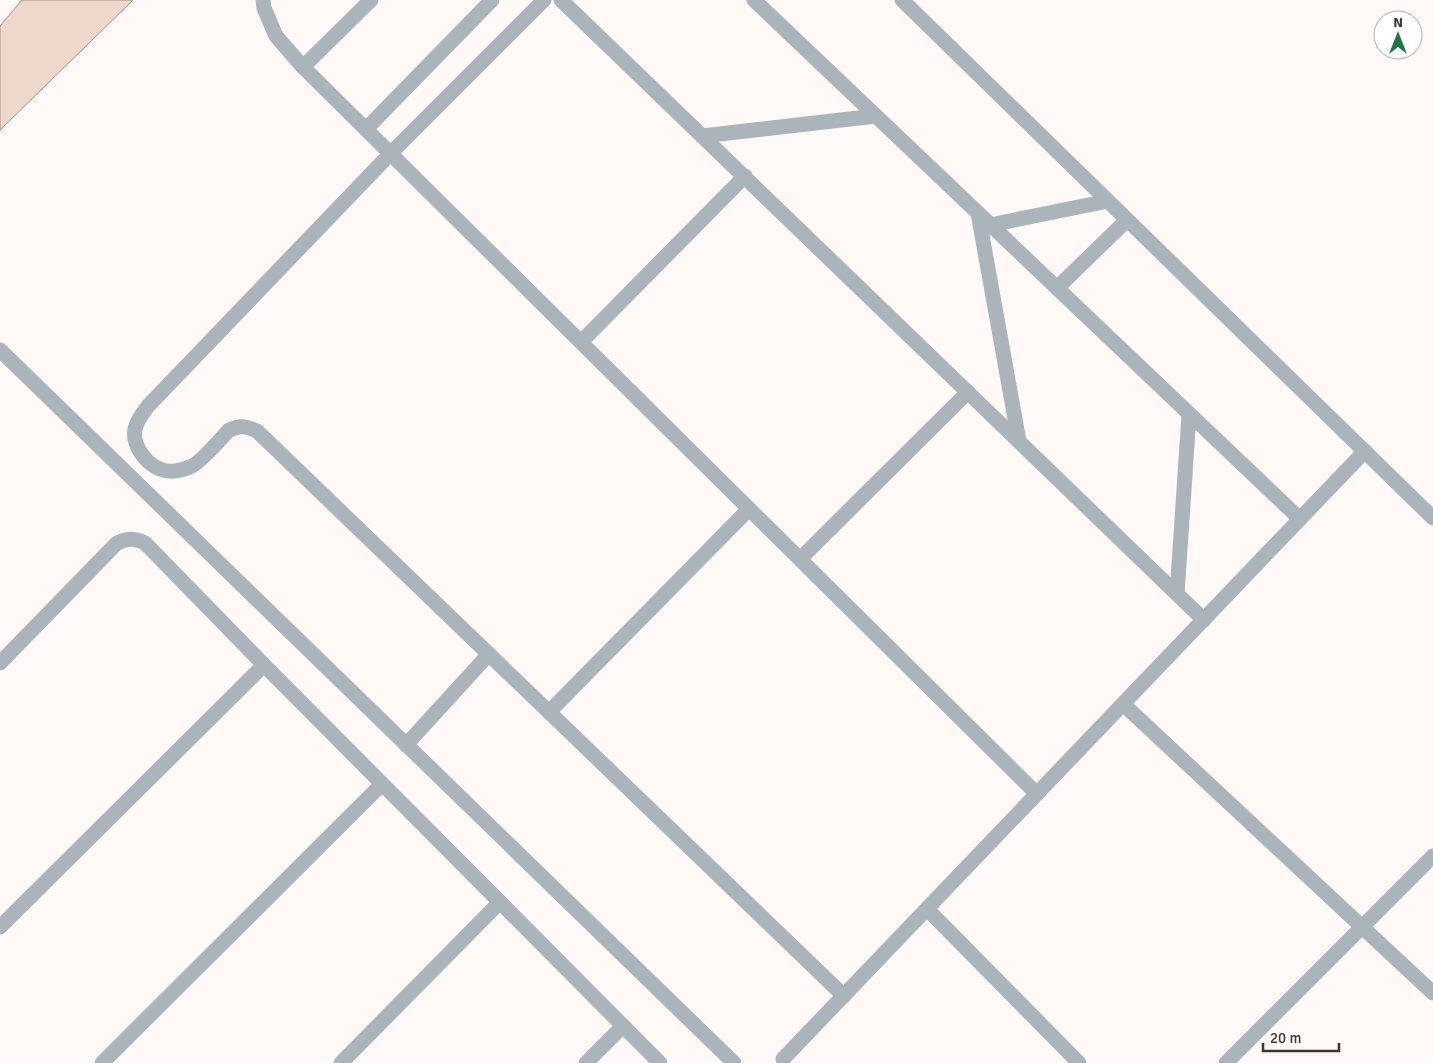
<svg xmlns="http://www.w3.org/2000/svg" width="1433" height="1063" font-family="Signika,sans-serif">
	<style>
		.building { fill: #eed7cb; stroke: #a79287 }
		.lines { fill: none; stroke-linecap: round; stroke-linejoin: round }
		.minor { stroke: #acb4bb; stroke-width: 15 }
	</style>
	<rect width="100%" height="100%" fill="#fef9f7"/>
	<path class="building" d="M22,0H133L0,130V26Z"/>
	<g class="lines">
		<g class="minor">
			<path d="M263,0L264,8L276,36L303,67L1037,794"/>
			<path d="M544,0L391,153L148,406C143,413 137,420 135,429C132,445 145,463 160,469C169,473 180,471 190,467C199,464 221,439 229,430C240,425 246,426 257,431L844,996"/>
			<path d="M561,0L1204,620"/>
			<path d="M754,0L1300,519"/>
			<path d="M902,0L1433,518"/>
			<path d="M303,67L371,0"/>
			<path d="M366,129L492,0"/>
			<path d="M702,136L876,116"/>
			<path d="M978,213L1019,441"/>
			<path d="M990,225L1108,201"/>
			<path d="M1057,288L1127,220"/>
			<path d="M581,342L745,176"/>
			<path d="M0,350L734,1063"/>
			<path d="M800,559L968,392"/>
			<path d="M1177,594L1189,415"/>
			<path d="M0,663L117,543C128,538 135,538 145,543L264,665L660,1063"/>
			<path d="M1123,704L1433,993"/>
			<path d="M549,712L749,509"/>
			<path d="M406,745L489,654"/>
			<path d="M927,909L1079,1063"/>
			<path d="M0,927L264,665"/>
			<path d="M783,1059L1365,451"/>
			<path d="M102,1063L382,784"/>
			<path d="M341,1063L500,902"/>
			<path d="M586,1063L623,1026"/>
			<path d="M1226,1063L1433,856"/>
		</g>
	</g>
	<g transform="translate(1398 35)"><circle r="24" fill="#ffffff" stroke="#b2aeac"/>
	<path d="M0-4L9 19L0 12L-9 19Z" fill="#1d7549"/>
	<text y="-8" font-size="14" font-weight="bold" text-anchor="middle" fill="#3e3530">N</text>
	</g>
	<path d="M1263 1043v8h76v-8" fill="none" stroke="#3e3530" stroke-width="2.5"/>
	<text x="1270" y="1043" font-size="15" fill="#3e3530" stroke="#ffffff" stroke-width="4" paint-order="stroke">20 m</text>
</svg>
